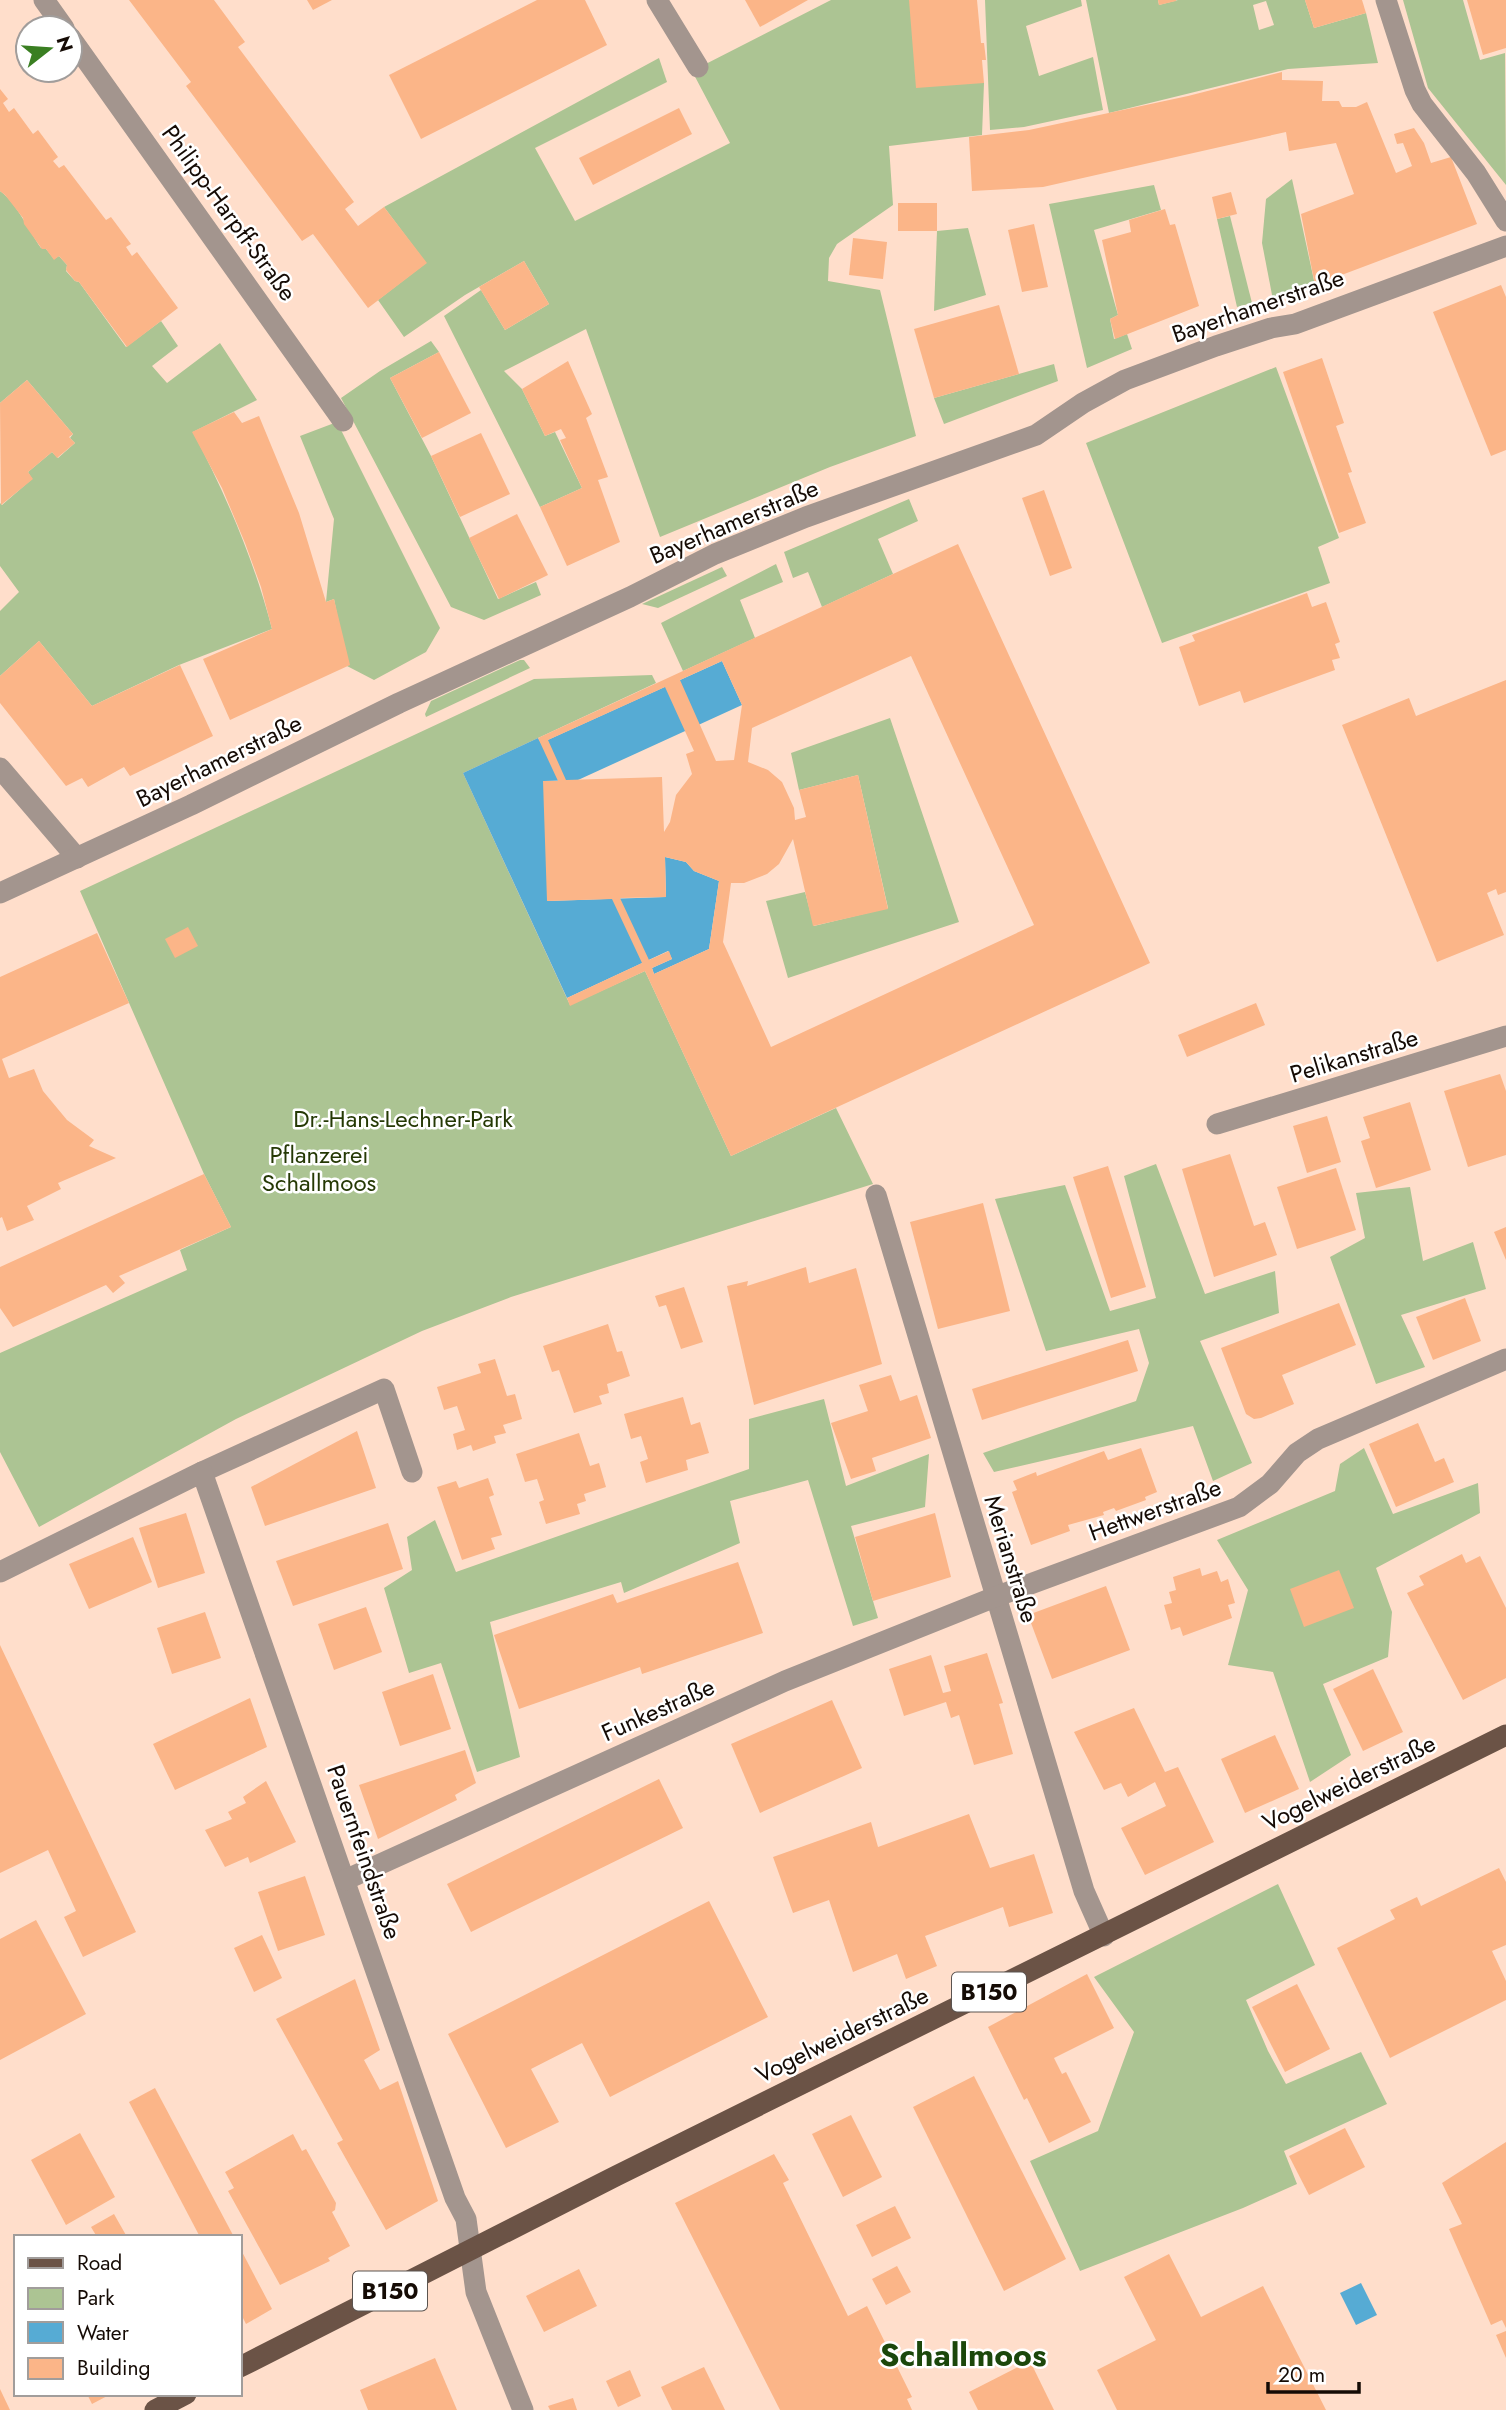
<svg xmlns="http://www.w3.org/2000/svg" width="1506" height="2410" font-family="Jost,sans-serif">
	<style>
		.green { fill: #acc493; fill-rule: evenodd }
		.water { fill: #56abd4 }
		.building { fill: #fbb588; fill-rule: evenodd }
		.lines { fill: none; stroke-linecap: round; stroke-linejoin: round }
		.minor { stroke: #a3958e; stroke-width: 21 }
		.major { stroke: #6b5346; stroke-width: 21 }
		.labels { text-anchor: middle; stroke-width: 5; stroke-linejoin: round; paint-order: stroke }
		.shield { fill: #fff; stroke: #5b5450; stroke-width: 2 }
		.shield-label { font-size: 23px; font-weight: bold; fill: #150b05 }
		.street-label { font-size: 24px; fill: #150b05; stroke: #fff }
		.park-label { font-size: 24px; fill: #253905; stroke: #fff }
		.district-label { font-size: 32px; font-weight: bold; fill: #1b470b; stroke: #fff }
	</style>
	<rect width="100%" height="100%" fill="#ffdecb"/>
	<g class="green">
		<path d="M831,0H909L984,83L982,135L889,146L893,205L837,244L829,258L828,281L880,290L916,436L830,467L660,537L586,329L504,371L522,389L545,436L555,432L582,488L540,507L444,316L481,290L505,330L549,304L524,261L465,295L404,337L378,300L426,263L384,207L659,58L667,82L535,148L575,221L730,143L692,71Z"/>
		<path d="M985,0H1081L1082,6L1026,26L1039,76L1093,57L1103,110L1024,127L990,130Z"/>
		<path d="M1086,0H1158L1159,5L1178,0H1305L1314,28L1366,13L1378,63L1288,69L1109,113ZM1266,1L1274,25L1259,30L1253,5Z"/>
		<path d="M1403,0H1463L1480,60L1505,53L1506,185L1428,88Z"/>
		<path d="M1292,179L1315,285L1273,300L1262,243L1266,199Z"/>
		<path d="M1154,185L1161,210L1094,230L1118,315L1110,319L1114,339L1127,334L1132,349L1087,368L1049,204Z"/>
		<path d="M0,191C16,202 29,231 41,248L46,249L54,259L59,256L67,265L66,271L75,281L79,282L126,347L161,321L178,346L152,366L167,383L220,343L257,400L193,432C226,495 254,560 272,629L179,665L92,706L39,641L0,676V611L19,592L0,566V503L2,505L32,479L28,472L52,452L58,458L75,443L70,438L73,434L27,380L0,403Z"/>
		<path d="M1230,216L1252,303L1237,307L1217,219Z"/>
		<path d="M968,228L986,295L934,311L937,231Z"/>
		<path d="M431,341L439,352L390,378L431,456L498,599L536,582L541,595L484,620L451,607L341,398L380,371Z"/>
		<path d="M1054,364L1058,381L944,424L934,398Z"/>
		<path d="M1276,367L1339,538L1318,547L1330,583L1162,643L1086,443Z"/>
		<path d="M337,422L440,628L426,652L374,680L347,666L334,599L326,602L334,519L300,436Z"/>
		<path d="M909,499L918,521L878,539L893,574L822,607L808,572L793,578L784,552Z"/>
		<path d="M776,564L783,582L740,600L755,638L683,671L661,623Z"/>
		<path d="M722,567L727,576L658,608L642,604Z"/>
		<path d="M520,660H524L530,668L426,717L425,714L431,701Z"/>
		<path d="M652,675L656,683L463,773L570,1005L645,971L731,1156L836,1108L873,1184L511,1297L422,1331L236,1419L39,1527L0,1452V1353L187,1270L180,1250L231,1227L204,1174L80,891L534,679Z"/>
		<path d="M890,718L959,922L788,978L766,901L805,892L814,926L888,908L858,775L799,790L791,753Z"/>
		<path d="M1156,1164L1205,1294L1275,1271L1279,1313L1200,1341L1252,1463L1213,1481L1193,1426L994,1472L983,1453L1136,1401L1149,1363L1139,1329L1046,1351L995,1199L1065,1185L1110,1311L1156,1298L1124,1176Z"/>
		<path d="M1410,1187L1423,1261L1473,1242L1486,1289L1401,1315L1425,1367L1376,1384L1330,1257L1365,1238L1356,1193Z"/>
		<path d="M824,1399L846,1486L929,1454L925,1507L851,1526L878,1618L853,1626L808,1480L730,1501L740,1543L624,1593L621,1582L490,1622L520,1757L477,1772L441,1663L409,1673L384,1588L412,1570L407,1537L435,1520L456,1572L749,1469V1419Z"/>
		<path d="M1364,1448L1393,1514L1478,1483L1480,1513L1376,1568L1392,1612L1388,1657L1323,1684L1351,1755L1310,1782L1273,1672L1228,1665L1248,1590L1217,1540L1335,1491L1340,1464Z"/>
		<path d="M1278,1884L1315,1965L1246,2000L1268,2051L1286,2084L1361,2052L1387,2104L1284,2151L1297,2184L1243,2208L1080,2271L1030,2161L1098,2131L1134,2032L1094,1977Z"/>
	</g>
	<g class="water">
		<path d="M722,661L742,705L578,780L544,781L548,901L666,897L665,857L686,862L694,871L719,881L709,949L654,974L652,968L672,959L668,951L567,998L463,773L538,738L541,743Z"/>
		<path d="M1361,2283L1377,2315L1356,2325L1340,2293Z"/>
	</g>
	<g class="building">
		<path d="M129,0H214L245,42L238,47L354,202L345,209L358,226L384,207L427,263L368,308L313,234L302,241L186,86L191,82Z"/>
		<path d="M307,0H332L313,10Z"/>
		<path d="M537,0H585L607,45L421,139L389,75Z"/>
		<path d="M745,0H808L760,27Z"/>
		<path d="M909,0H977L981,43H984L986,60H982L984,83L916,88Z"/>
		<path d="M1158,0H1176V1L1159,5Z"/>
		<path d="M1305,0H1362L1366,13L1314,28Z"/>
		<path d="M1467,0H1506V48L1483,55Z"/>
		<path d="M1282,72V80L1323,81L1322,101H1339L1342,107H1356L1367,102L1396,173L1412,166L1403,143L1397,144L1394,134L1414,128L1424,143L1431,163L1451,157L1477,224L1315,285L1301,214L1354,194L1336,143L1289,151L1286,132L1043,187L972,191L969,137L1029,130L1188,96Z"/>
		<path d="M0,89L8,99L3,103L9,112L14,108L33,134L38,130L58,157L53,161L59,168L64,165L106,220L111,217L131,244L126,247L132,256L137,252L178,308L127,347L79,282L75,281L66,270L67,265L59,256L54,260L46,249H42L24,224L23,218L5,195L0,191Z"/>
		<path d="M679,108L692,134L593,185L579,158Z"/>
		<path d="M1231,192L1237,214L1217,219L1212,197Z"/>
		<rect x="898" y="203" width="39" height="28"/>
		<path d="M1165,209L1170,225L1175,224L1199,306L1115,339L1110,319L1118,315L1102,240L1131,232L1129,220Z"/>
		<path d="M1034,224L1048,287L1022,292L1008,230Z"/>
		<path d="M853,238L887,242L883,279L849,275Z"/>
		<path d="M524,261L549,304L505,330L479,287Z"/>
		<path d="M1501,285L1506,297V450L1491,456L1433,312Z"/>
		<path d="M999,305L1019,374L934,398L914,329Z"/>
		<path d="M439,352L471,413L422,438L390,378Z"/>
		<path d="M1322,358L1344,423L1336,426L1352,472L1348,473L1366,523L1339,533L1283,372Z"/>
		<path d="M568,361L592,414L586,418L608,477L598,480L620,542L567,566L540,507L582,488L560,440L566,438L561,429L545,436L522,389Z"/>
		<path d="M27,380L73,434L69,437L75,443L57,458L52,452L33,468L28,472L33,479L1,505L0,403Z"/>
		<path d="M234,412L242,423L259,416L299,513L326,602L334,599L350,665L230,720L203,659L272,629L261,587L245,543L222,488L192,432Z"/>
		<path d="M481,433L510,494L460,517L431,456Z"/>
		<path d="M1044,490L1072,568L1050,576L1022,498Z"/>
		<path d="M517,514L548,575L499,599L469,538Z"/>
		<path d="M958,544L1150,963L731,1156L645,971L570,1006L567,998L642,963L612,899L547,901L543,781H558L538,738ZM911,656L1034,925L771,1047L723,942L731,883H744L767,874L779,864L793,839L813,926L888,909L858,775L799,790L806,817L795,820L794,808L782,782L768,770L748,762L752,728ZM722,661L742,705L734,760L716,761L680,680ZM665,687L694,751L686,754L692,774L676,795L670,822L664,832L662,777L566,780L548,740ZM665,857L686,862L694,871L719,881L709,949L654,974L652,968L672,959L669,951L649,960L620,898L666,897Z"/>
		<path d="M1307,593L1312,607L1326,602L1340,642L1335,644L1340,658L1332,660L1335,670L1244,703L1240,691L1199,706L1179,647L1195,641L1192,635Z"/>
		<path d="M39,641L92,706L180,665L213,736L130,776L124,767L88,787L82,778L66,786L0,703V676Z"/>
		<path d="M1506,680V892L1498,895L1496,889L1487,893L1504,935L1437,962L1342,725L1409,698L1416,716Z"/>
		<path d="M188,927L198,946L175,958L165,939Z"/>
		<path d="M97,933L129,1003L2,1059L9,1078L34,1069L43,1091L67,1120L94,1140L89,1146L116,1158L58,1183L61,1189L27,1206L34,1220L7,1231L2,1217L0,1218V977Z"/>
		<path d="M1256,1003L1265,1025L1187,1057L1178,1035Z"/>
		<path d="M1500,1074L1506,1091V1155L1468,1167L1444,1091Z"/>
		<path d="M1410,1102L1431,1170L1376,1188L1361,1141L1370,1138L1363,1117Z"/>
		<path d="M1327,1116L1341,1162L1307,1173L1293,1126Z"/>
		<path d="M1230,1154L1254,1226L1265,1222L1277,1255L1214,1277L1182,1169Z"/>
		<path d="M1108,1166L1146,1287L1111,1298L1073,1177Z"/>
		<path d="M1336,1168L1356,1230L1297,1249L1277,1187Z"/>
		<path d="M204,1174L231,1227L119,1276L125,1283L113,1293L106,1285L13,1327L0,1308V1267Z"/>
		<path d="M983,1203L1010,1311L938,1329L910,1222Z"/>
		<path d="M1506,1227V1260L1494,1232Z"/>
		<path d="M806,1267L809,1283L856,1268L882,1364L754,1405L727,1286L748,1281L747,1286Z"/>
		<path d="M684,1287L703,1342L681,1349L666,1305L659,1307L655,1296Z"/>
		<path d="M1465,1298L1481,1341L1433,1360L1416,1317Z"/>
		<path d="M1339,1303L1356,1345L1282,1375L1294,1404L1261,1418L1254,1419L1246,1414L1221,1348Z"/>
		<path d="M608,1324L617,1352L622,1351L630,1376L607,1384L609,1393L599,1396L602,1404L574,1413L559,1370L552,1372L543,1346Z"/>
		<path d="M1128,1340L1138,1371L982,1420L972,1389Z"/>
		<path d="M495,1359L507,1396L515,1394L522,1419L503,1425L506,1433L494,1436L496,1443L473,1451L471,1445L457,1450L453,1434L465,1430L457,1406L444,1410L437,1387L481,1373L478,1364Z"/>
		<path d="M891,1375L900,1401L917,1395L931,1438L872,1458L876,1471L851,1479L831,1423L868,1411L859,1385Z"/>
		<path d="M683,1397L691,1425L700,1422L709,1453L686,1460L688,1470L646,1483L640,1462L648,1459L641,1436L631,1439L624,1414Z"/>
		<path d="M1418,1423L1435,1462L1444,1458L1454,1482L1396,1507L1369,1444Z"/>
		<path d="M357,1431L376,1488L265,1526L251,1487Z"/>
		<path d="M579,1433L590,1466L599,1463L606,1487L584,1494L586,1501L577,1504L580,1514L546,1524L539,1502L544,1500L537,1479L525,1482L516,1454Z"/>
		<path d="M1141,1448L1157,1492L1145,1497L1146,1500L1116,1511L1114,1508L1103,1512L1104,1515L1068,1525L1070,1531L1031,1545L1012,1492L1017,1490L1013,1481L1036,1472L1037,1476L1104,1451L1108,1460Z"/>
		<path d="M488,1478L494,1495L489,1497L502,1535L491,1538L495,1549L462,1560L437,1487L456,1481L459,1488Z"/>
		<path d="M186,1513L205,1573L158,1588L139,1528Z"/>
		<path d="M935,1513L951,1577L873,1601L855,1537Z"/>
		<path d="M388,1523L403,1569L293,1606L276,1561Z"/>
		<path d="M133,1537L152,1582L89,1609L69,1564Z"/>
		<path d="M1462,1554L1466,1563L1480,1556L1506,1608V1678L1463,1700L1407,1593L1424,1585L1419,1576Z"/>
		<path d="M738,1562L763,1633L642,1674L640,1667L519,1709L494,1635L613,1594L617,1603Z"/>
		<path d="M1200,1568L1202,1576L1217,1571L1221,1582L1228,1579L1235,1603L1228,1605L1232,1618L1183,1636L1180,1627L1171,1630L1164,1605L1172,1603L1169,1592L1176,1590L1173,1577Z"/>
		<path d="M1339,1570L1354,1608L1304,1627L1290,1589Z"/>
		<path d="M1106,1586L1130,1650L1052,1679L1028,1615Z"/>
		<path d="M366,1607L382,1652L334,1670L318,1624Z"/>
		<path d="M205,1612L221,1658L172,1674L157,1628Z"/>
		<path d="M0,1645L136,1932L83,1957L64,1917L76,1911L48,1850L0,1873Z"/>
		<path d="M987,1653L1003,1703L999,1704L1013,1754L974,1765L959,1715L951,1718L946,1702L904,1716L889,1669L931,1655L943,1693L951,1691L944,1666Z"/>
		<path d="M1373,1669L1403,1732L1363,1751L1333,1689Z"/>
		<path d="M433,1674L451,1729L400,1746L382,1692Z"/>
		<path d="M250,1698L267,1747L175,1790L153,1744Z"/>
		<path d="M832,1700L862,1768L760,1813L731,1744Z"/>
		<path d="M1134,1708L1165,1772L1178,1767L1214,1842L1145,1875L1121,1828L1166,1806L1155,1782L1128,1797L1121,1783L1104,1790L1074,1732Z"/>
		<path d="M1275,1735L1299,1789L1245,1813L1221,1759Z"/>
		<path d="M465,1750L476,1783L455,1795L457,1800L378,1839L359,1785Z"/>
		<path d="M659,1779L683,1828L471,1932L447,1884Z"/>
		<path d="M266,1781L296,1842L250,1863L248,1857L225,1867L205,1830L232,1819L228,1812L246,1803L243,1797Z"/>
		<path d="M969,1814L990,1868L1034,1854L1053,1913L1009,1927L1003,1907L925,1936L937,1966L906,1979L897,1954L853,1972L829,1900L793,1913L773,1857L871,1822L878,1847Z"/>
		<path d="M1499,1868L1506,1882V1945L1492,1951L1506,1981V2000L1390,2058L1337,1948L1395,1919L1390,1910L1417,1897L1421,1906Z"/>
		<path d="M305,1876L325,1935L278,1951L258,1892Z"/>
		<path d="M709,1901L768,2017L610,2097L582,2043L531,2069L559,2122L506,2148L448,2034Z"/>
		<path d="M36,1920L86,2014L0,2060V1939Z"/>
		<path d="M262,1935L282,1978L254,1992L234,1948Z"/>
		<path d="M1087,1974L1114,2028L1054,2058L1062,2074L1066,2072L1091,2122L1049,2143L1027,2098L1024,2100L988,2027Z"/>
		<path d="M355,1979L380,2050L364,2060L380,2090L398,2081L438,2201L386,2230L337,2143L343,2140L276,2019Z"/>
		<path d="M1297,1984L1330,2049L1285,2072L1252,2007Z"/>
		<path d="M974,2076L1066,2259L1004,2291L913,2107Z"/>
		<path d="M155,2088L234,2237H200L129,2102Z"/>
		<path d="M851,2115L882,2177L843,2197L812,2134Z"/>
		<path d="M1345,2128L1365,2167L1309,2195L1289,2156Z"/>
		<path d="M80,2133L115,2197L66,2225L31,2160Z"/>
		<path d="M293,2134L302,2151L306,2149L336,2203L335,2210L332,2212L350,2246L328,2258L330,2261L280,2285L228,2191L234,2188L225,2172Z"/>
		<path d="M1506,2142V2328L1502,2320L1491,2325L1449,2229L1462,2224L1442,2183Z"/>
		<path d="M774,2154L789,2180L783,2183L848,2316L867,2306L912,2397L907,2399L912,2410H780L675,2203Z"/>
		<path d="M895,2206L911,2238L872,2257L856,2225Z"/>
		<path d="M114,2214L127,2237H97L91,2227Z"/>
		<path d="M240,2248L272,2309L246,2324L240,2312Z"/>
		<path d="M1169,2254L1201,2317L1263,2286L1326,2410H1117L1097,2370L1156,2340L1124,2277Z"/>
		<path d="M897,2266L911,2292L886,2305L872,2279Z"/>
		<path d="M579,2269L597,2306L544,2332L526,2296Z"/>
		<path d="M1506,2331V2358L1496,2335Z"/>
		<path d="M435,2358L457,2410H368L360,2390Z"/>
		<path d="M1030,2361L1054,2410H978L969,2392Z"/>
		<path d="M704,2367L725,2410H672L661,2387Z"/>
		<path d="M630,2370L641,2396L618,2407L606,2381Z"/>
		<path d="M0,2389L10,2410H0Z"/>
		<path d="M87,2394H111L92,2404Z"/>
		<path d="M573,2398L577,2410H550L548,2406Z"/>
	</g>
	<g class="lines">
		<g class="minor">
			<path d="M44,0L64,28"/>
			<path d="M657,0L698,67"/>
			<path d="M1386,0L1415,90L1422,104L1476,173L1506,221"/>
			<path d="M70,37L343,421"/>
			<path d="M0,768L77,858"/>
			<path d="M0,893L191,805L399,703L630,597L715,554L806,517L1036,435L1083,403L1125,380L1216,346L1271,328L1295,324L1506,246"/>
			<path d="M1217,1124L1506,1036"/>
			<path d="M876,1195L1084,1891L1104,1936"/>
			<path d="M202,1472L384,1389L412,1472"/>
			<path d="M0,1572L202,1472L455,2198L466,2219L476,2292L523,2410"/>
			<path d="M345,1880L785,1681L995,1597L1239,1507L1270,1484L1297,1453L1318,1439L1506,1359"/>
		</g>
		<g class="major">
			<path d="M240,2367L616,2176L1506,1735"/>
			<path d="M155,2410L186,2394"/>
		</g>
	</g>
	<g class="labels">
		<g class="shield">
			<rect x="952" y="1972.5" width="74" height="39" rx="5"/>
			<rect x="353" y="2271.5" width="74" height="39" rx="5"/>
		</g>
		<g class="shield-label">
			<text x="989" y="2000">B150</text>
			<text x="390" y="2299">B150</text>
		</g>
		<g class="street-label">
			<text transform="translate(229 213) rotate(54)" y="8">Philipp-Harpff-Straße</text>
			<text transform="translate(1258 306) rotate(-19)" y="8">Bayerhamerstraße</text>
			<text transform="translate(734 522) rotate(-23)" y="8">Bayerhamerstraße</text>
			<text transform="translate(219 761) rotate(-26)" y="8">Bayerhamerstraße</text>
			<text transform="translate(1354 1056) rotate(-17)" y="8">Pelikanstraße</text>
			<text transform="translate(1155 1510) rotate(-20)" y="8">Hettwerstraße</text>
			<text transform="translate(1011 1559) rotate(73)" y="8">Merianstraße</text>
			<text transform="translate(658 1710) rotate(-24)" y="8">Funkestraße</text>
			<text transform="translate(1349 1783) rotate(-26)" y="8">Vogelweiderstraße</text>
			<text transform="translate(364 1852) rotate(71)" y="8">Pauernfeindstraße</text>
			<text transform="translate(842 2035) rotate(-26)" y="8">Vogelweiderstraße</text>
		</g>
		<g class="park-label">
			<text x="403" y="1127">Dr.-Hans-Lechner-Park</text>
			<text x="319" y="1163">Pflanzerei<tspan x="319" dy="28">Schallmoos</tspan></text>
		</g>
		<g class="district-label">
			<text x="963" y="2366">Schallmoos</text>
		</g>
	</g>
	<rect x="14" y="2235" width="228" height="161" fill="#ffffff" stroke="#a19d9b" stroke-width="2"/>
	<rect x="28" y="2258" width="35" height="10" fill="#6b5346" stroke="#a19d9b" stroke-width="2"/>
	<text x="77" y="2270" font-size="21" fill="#150b05">Road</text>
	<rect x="28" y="2288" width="35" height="21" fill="#acc493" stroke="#a19d9b" stroke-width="2"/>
	<text x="77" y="2305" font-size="21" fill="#150b05">Park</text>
	<rect x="28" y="2322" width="35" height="21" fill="#56abd4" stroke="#a19d9b" stroke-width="2"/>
	<text x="77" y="2340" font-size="21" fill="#150b05">Water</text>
	<rect x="28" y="2358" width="35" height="21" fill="#fbb588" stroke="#a19d9b" stroke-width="2"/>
	<text x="77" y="2375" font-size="21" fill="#150b05">Building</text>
	<g transform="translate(49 49) rotate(73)"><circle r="33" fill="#ffffff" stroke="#a19d9b" stroke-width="2"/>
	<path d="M0-5L12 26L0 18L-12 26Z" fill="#3a7f22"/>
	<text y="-10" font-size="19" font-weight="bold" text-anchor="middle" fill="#150b05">N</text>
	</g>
	<path d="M1268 2382v10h91v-10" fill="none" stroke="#150b05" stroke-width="3.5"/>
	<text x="1278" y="2382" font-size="21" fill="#150b05" stroke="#ffffff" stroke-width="5" paint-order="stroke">20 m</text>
</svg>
